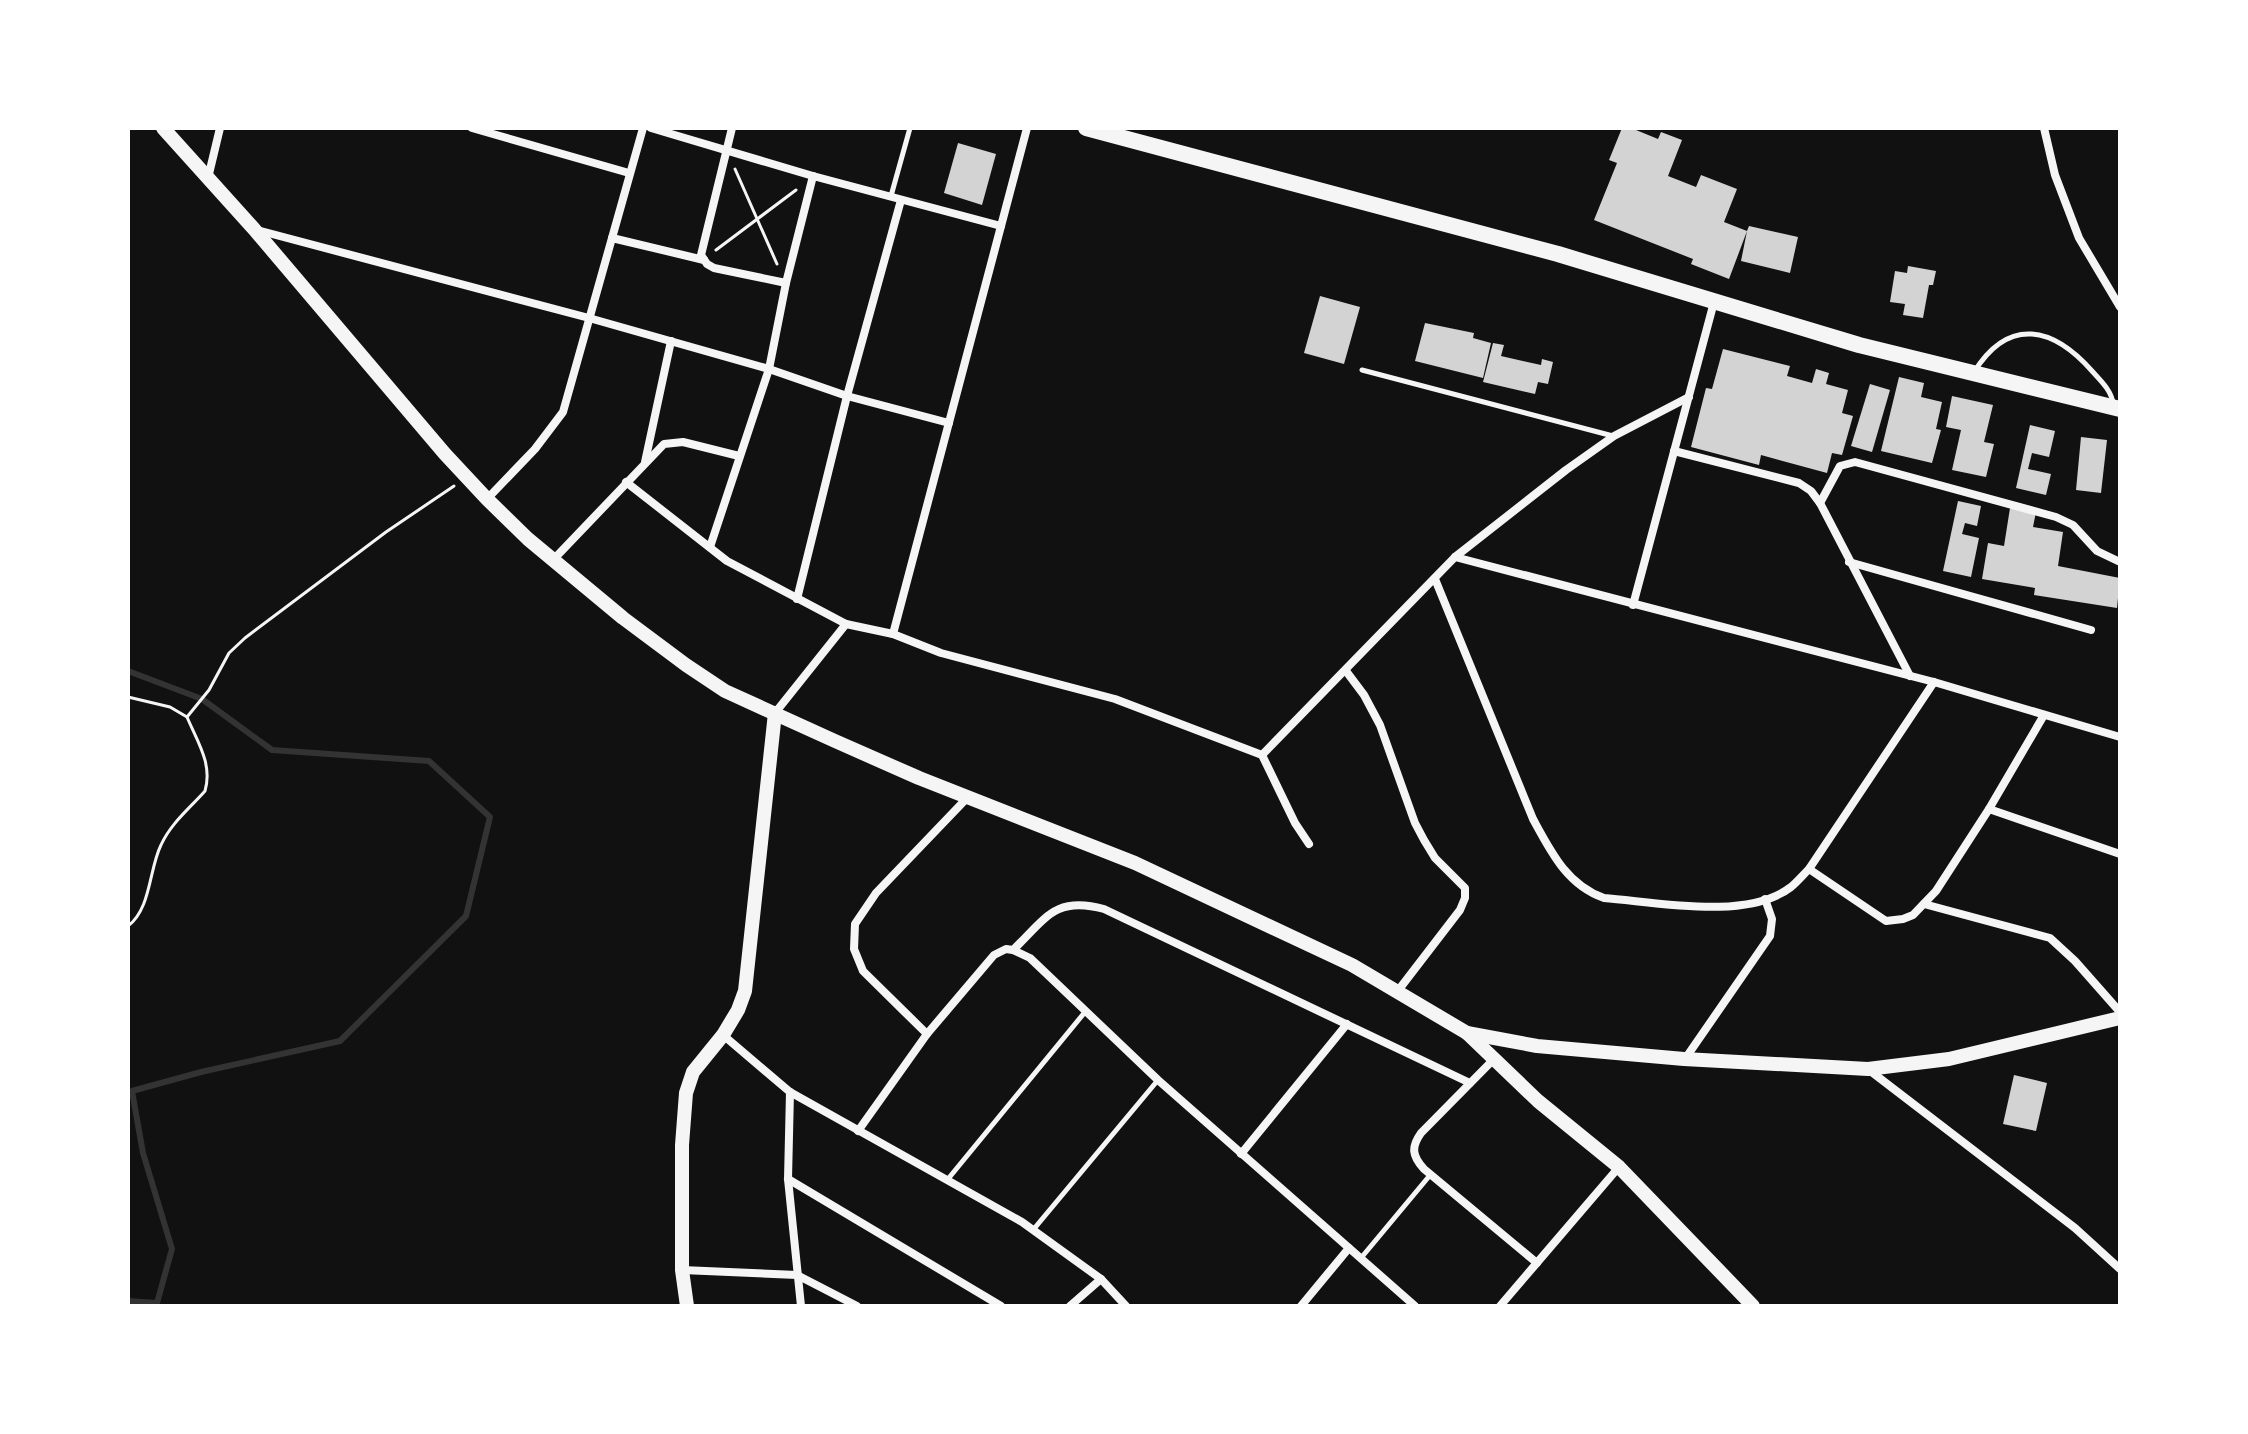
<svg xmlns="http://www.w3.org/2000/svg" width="2248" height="1434" font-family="'Work Sans',sans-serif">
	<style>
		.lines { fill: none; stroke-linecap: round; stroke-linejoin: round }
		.stream { stroke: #333; stroke-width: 6 }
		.building { fill: #d3d3d3 }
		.path { stroke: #f5f5f5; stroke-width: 3 }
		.service { stroke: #f5f5f5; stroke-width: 5 }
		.minor { stroke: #f5f5f5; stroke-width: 8 }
		.tertiary { stroke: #f5f5f5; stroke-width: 14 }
		.primary { stroke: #f5f5f5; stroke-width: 16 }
	</style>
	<rect width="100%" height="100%" fill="#111"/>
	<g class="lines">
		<path class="stream" d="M128,671L202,699L272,750L429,761L490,817L466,916L340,1041L201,1072L132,1091L143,1153L172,1249L157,1303L128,1301"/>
	</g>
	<g class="building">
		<path d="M1622,128H1637L1636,130L1658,139L1661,132L1682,140L1668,176L1696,187L1701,175L1737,189L1724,222L1747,231L1749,226L1798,237L1790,273L1741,261L1747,231L1729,279L1691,264L1693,259L1594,220L1617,163L1609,160Z"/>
		<path d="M958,143L996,154L982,205L944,193Z"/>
		<path d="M1908,266L1936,271L1933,285H1929L1923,318L1903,315L1905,304L1890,302L1895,271L1907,273Z"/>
		<path d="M1320,296L1360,307L1344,364L1304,353Z"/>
		<path d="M1425,323L1474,333L1473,338L1491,343L1483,378L1415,361Z"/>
		<path d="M1493,343L1504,345L1501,356L1541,365L1542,359L1553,362L1548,384L1538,382L1535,394L1483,382Z"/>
		<path d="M1723,349L1790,366L1787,376L1812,383L1816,369L1829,373L1826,384L1848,390L1842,413L1853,416L1842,455L1832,453L1827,473L1761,455L1759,465L1691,447L1706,388L1712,389Z"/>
		<path d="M1899,377L1924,383L1921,397L1942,402L1936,429L1941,430L1932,463L1881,451Z"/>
		<path d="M1870,384L1890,390L1872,452L1851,446Z"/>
		<path d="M1952,396L1993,405L1984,442L1994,444L1986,477L1952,470L1961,430L1946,427Z"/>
		<path d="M2030,425L2055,431L2049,457L2032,453L2028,469L2051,474L2046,495L2016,488Z"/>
		<path d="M2081,437L2107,440L2101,493L2076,490Z"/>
		<path d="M1958,501L1981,506L1977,526L1965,523L1962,534L1979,538L1971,577L1943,571Z"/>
		<path d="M2010,508L2036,512L2033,527L2063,532L2058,566L2120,578L2117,608L2034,595L2035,588L1982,579L1988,543L2004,546Z"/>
		<path d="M2014,1075L2047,1083L2036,1131L2003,1124Z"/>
	</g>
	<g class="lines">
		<g class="path">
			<path d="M735,169L777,264"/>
			<path d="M716,250L796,190"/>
			<path d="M128,697L170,707L187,717L209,690L229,653L245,638L386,532L454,486"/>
			<path d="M128,926C151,909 149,869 161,845C171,823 190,808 205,791C213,764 197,741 187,717"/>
		</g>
		<g class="service">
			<path d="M891,196L910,128"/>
			<path d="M1362,370L1613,436"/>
			<path d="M1974,372C2009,316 2053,327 2092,371C2101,381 2111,390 2113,403"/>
			<path d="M948,1179L1085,1012"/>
			<path d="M1033,1230L1158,1080"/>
			<path d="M1361,1258L1431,1174"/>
		</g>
		<g class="minor">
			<path d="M472,128L629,173"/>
			<path d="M651,128L813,176L1001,226"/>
			<path d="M732,128L701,255L707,264L714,268L786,283"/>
			<path d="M2044,128L2055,175L2079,238L2120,307"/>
			<path d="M208,178L220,128"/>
			<path d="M257,230L589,318L769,369L847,396L949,423"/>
			<path d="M612,238L704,260"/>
			<path d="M1674,451L1799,483L1811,491L1820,503L1910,676"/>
			<path d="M645,462L671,341"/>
			<path d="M626,482L727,561L846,624L893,634L941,653L1115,699L1262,755L1295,823L1309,844"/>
			<path d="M487,499L535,449L563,412L643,128"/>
			<path d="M1820,503L1840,466L1855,462L2056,517L2073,525L2097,551L2120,562"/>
			<path d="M710,547L769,369L786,283L813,176"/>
			<path d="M1455,557L1934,682L2120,737"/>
			<path d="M553,560L664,444L683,442L739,456"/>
			<path d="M1849,562L2091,630"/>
			<path d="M1435,579L1533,819C1551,852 1567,885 1604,898C1656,902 1747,921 1791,887C1797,882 1803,875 1809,869L1934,682"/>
			<path d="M797,599L847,396L901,200"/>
			<path d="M1633,605L1714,302"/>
			<path d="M893,634L1027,128"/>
			<path d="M1346,671L1364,695L1380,725L1415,823L1424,840L1435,858L1465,888V898L1460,910L1397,992"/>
			<path d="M775,713L846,624"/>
			<path d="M1262,755L1455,557L1566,470L1614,436L1689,397"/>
			<path d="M1989,809L2120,854"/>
			<path d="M1809,869L1886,921L1903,919L1913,915L1936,891L1989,809L2044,715"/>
			<path d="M1924,904L2050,938L2075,961L2120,1012"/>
			<path d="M1013,950C1046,918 1055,896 1104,909L1470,1083"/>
			<path d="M927,1034L863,971L854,949L855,924L876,893L968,797"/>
			<path d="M723,1035L790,1092L1022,1222L1101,1279L1126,1306"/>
			<path d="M1495,1058L1421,1133C1411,1147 1412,1156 1424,1169L1537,1263"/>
			<path d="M1685,1059L1770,936L1772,919L1765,899"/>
			<path d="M1869,1070L2075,1228L2120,1269"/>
			<path d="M790,1092L788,1179L801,1306"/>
			<path d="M858,1131L927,1034L994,955L1006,949L1013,950L1030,958L1158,1080L1415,1306"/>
			<path d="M1241,1154L1347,1024"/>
			<path d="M788,1179L1001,1306"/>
			<path d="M682,1270L797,1275L857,1306"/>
			<path d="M1070,1306L1101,1279"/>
			<path d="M1301,1306L1349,1248"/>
			<path d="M1500,1306L1619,1167"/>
		</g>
		<g class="tertiary">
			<path d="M163,128L254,229L445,454L487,499L528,539L623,618L686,665L725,691L835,741L919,778L1135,863L1352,965L1467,1033L1538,1101L1619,1167L1753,1306"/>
			<path d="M1467,1033L1537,1046L1684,1059L1868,1069L1949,1059L2120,1018"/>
			<path d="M687,1306L682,1270V1145L686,1093L693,1072L723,1035L738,1010L745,991L775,713"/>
		</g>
		<path class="primary" d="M1086,128L1558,254L1859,345L2120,409"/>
	</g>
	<rect width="2248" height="1434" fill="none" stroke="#ffffff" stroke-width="260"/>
</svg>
